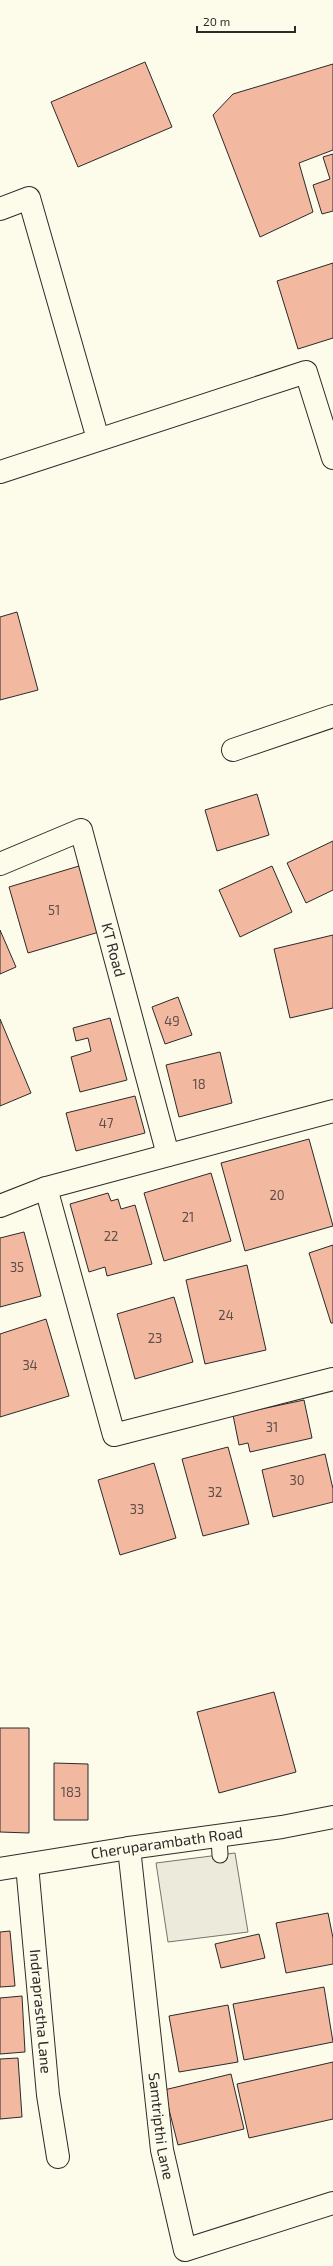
<svg xmlns="http://www.w3.org/2000/svg" width="333" height="2266" font-family="'Exo 2',sans-serif">
	<style>
		.parking { fill: #eceadb; stroke: #74746e }
		.building { fill: #f2b8a0; stroke: #2b2b2b }
		.lines { fill: none; stroke-linecap: round; stroke-linejoin: round }
		.lane-casing { stroke: #2b2b2b; stroke-width: 17 }
		.street-casing { stroke: #2b2b2b; stroke-width: 24 }
		.lane { stroke: #fdfbea; stroke-width: 15 }
		.street { stroke: #fdfbea; stroke-width: 22 }
		.labels { text-anchor: middle; stroke-width: 3; stroke-linejoin: round; paint-order: stroke }
		.number-label { font-size: 13px; fill: #5d4e48 }
		.street-label { font-size: 15px; fill: #2b2b2b; stroke: #fdfbea }
	</style>
	<rect width="100%" height="100%" fill="#fdfbea"/>
	<path class="parking" d="M235,1853L248,1932L168,1942L156,1863Z"/>
	<g class="building">
		<path d="M145,62L172,127L78,167L51,102Z"/>
		<path d="M333,64V150L299,163L313,212L260,237L213,115L233,94Z"/>
		<path d="M333,154V211L322,214L313,185L330,179L323,157Z"/>
		<path d="M333,263V338L298,349L277,281Z"/>
		<path d="M17,612L38,690L0,700V617Z"/>
		<path d="M257,794L269,835L217,851L205,810Z"/>
		<path d="M333,841V890L306,903L287,863Z"/>
		<path d="M79,866L99,932L28,953L9,887Z"/>
		<path d="M272,866L292,912L240,937L219,890Z"/>
		<path d="M0,930L16,967L0,974Z"/>
		<path d="M333,935V1008L290,1018L274,949Z"/>
		<path d="M178,997L192,1035L165,1044L152,1007Z"/>
		<path d="M110,1018L127,1080L80,1092L71,1057L91,1051L88,1038L76,1041L73,1028Z"/>
		<path d="M0,1019L31,1093L0,1106Z"/>
		<path d="M220,1052L232,1103L179,1117L166,1065Z"/>
		<path d="M135,1096L145,1133L76,1151L66,1113Z"/>
		<path d="M309,1139L333,1226L245,1251L221,1163Z"/>
		<path d="M211,1173L231,1241L164,1261L144,1193Z"/>
		<path d="M108,1193L111,1201L118,1199L121,1209L135,1205L152,1264L107,1276L105,1267L89,1272L70,1204Z"/>
		<path d="M24,1232L41,1296L0,1307V1238Z"/>
		<path d="M333,1245V1323H331L309,1253Z"/>
		<path d="M247,1265L266,1350L205,1364L186,1280Z"/>
		<path d="M174,1297L193,1362L135,1379L117,1314Z"/>
		<path d="M46,1319L69,1396L0,1417V1334Z"/>
		<path d="M304,1400L312,1438L250,1452L248,1443L239,1445L233,1415Z"/>
		<path d="M228,1447L249,1524L203,1536L182,1459Z"/>
		<path d="M325,1454L333,1489V1502L273,1517L262,1470Z"/>
		<path d="M154,1463L176,1538L120,1555L98,1480Z"/>
		<path d="M274,1692L296,1772L219,1793L197,1712Z"/>
		<path d="M0,1728H29V1833L0,1832Z"/>
		<path d="M54,1763L88,1764V1820H54Z"/>
		<path d="M328,1913L333,1938V1964L286,1973L276,1923Z"/>
		<path d="M10,1931L15,1986L0,1987V1932Z"/>
		<path d="M259,1934L265,1958L221,1968L215,1944Z"/>
		<path d="M324,1987L333,2042L244,2060L233,2004Z"/>
		<path d="M22,1996L25,2052L0,2054V1998Z"/>
		<path d="M228,2005L238,2062L179,2072L169,2016Z"/>
		<path d="M18,2058L22,2117L0,2119V2059Z"/>
		<path d="M333,2062V2119L249,2138L237,2084Z"/>
		<path d="M231,2074L244,2129L178,2145L164,2090Z"/>
	</g>
	<g class="lines">
		<g class="lane-casing">
			<path id="lane" d="M219,1837L220,1855"/>
		</g>
		<g class="street-casing">
			<g id="street">
				<path d="M0,209L29,198L98,439"/>
				<path d="M0,472L306,372L333,458"/>
				<path d="M233,750L333,716"/>
				<path id="s1" d="M0,864L81,830L168,1155"/>
				<path d="M46,1188L114,1435L333,1379"/>
				<path d="M0,1206L46,1188L333,1111"/>
				<path id="s2" d="M129,1848L162,2150L185,2250L333,2203"/>
				<path id="s3" d="M27,1865L48,2095L58,2157"/>
				<path id="s4" d="M0,1869L129,1848L282,1827L333,1817"/>
			</g>
		</g>
		<use href="#lane" class="lane"/>
		<use href="#street" class="street"/>
	</g>
	<g class="labels">
		<g class="number-label">
			<text x="54" y="915">51</text>
			<text x="172" y="1026">49</text>
			<text x="199" y="1089">18</text>
			<text x="106" y="1128">47</text>
			<text x="277" y="1200">20</text>
			<text x="188" y="1222">21</text>
			<text x="111" y="1241">22</text>
			<text x="17" y="1272">35</text>
			<text x="226" y="1320">24</text>
			<text x="155" y="1343">23</text>
			<text x="30" y="1370">34</text>
			<text x="272" y="1432">31</text>
			<text x="297" y="1485">30</text>
			<text x="215" y="1497">32</text>
			<text x="137" y="1514">33</text>
			<text x="71" y="1797">183</text>
		</g>
		<g class="street-label">
			<text dy="5" stroke="none"><textPath href="#s1" startOffset="212">KT Road</textPath></text>
			<text dy="5" stroke="none"><textPath href="#s4" startOffset="169">Cheruparambath Road</textPath></text>
			<text dy="5" stroke="none"><textPath href="#s3" startOffset="147">Indraprastha Lane</textPath></text>
			<text dy="5" stroke="none"><textPath href="#s2" startOffset="280">Samtripthi Lane</textPath></text>
		</g>
	</g>
	<path d="M197 26v6h98v-6" fill="none" stroke="#2b2b2b" stroke-width="2"/>
	<text x="203" y="26" font-size="12" fill="#2b2b2b" stroke="#fdfbea" stroke-width="3" paint-order="stroke">20 m</text>
</svg>
